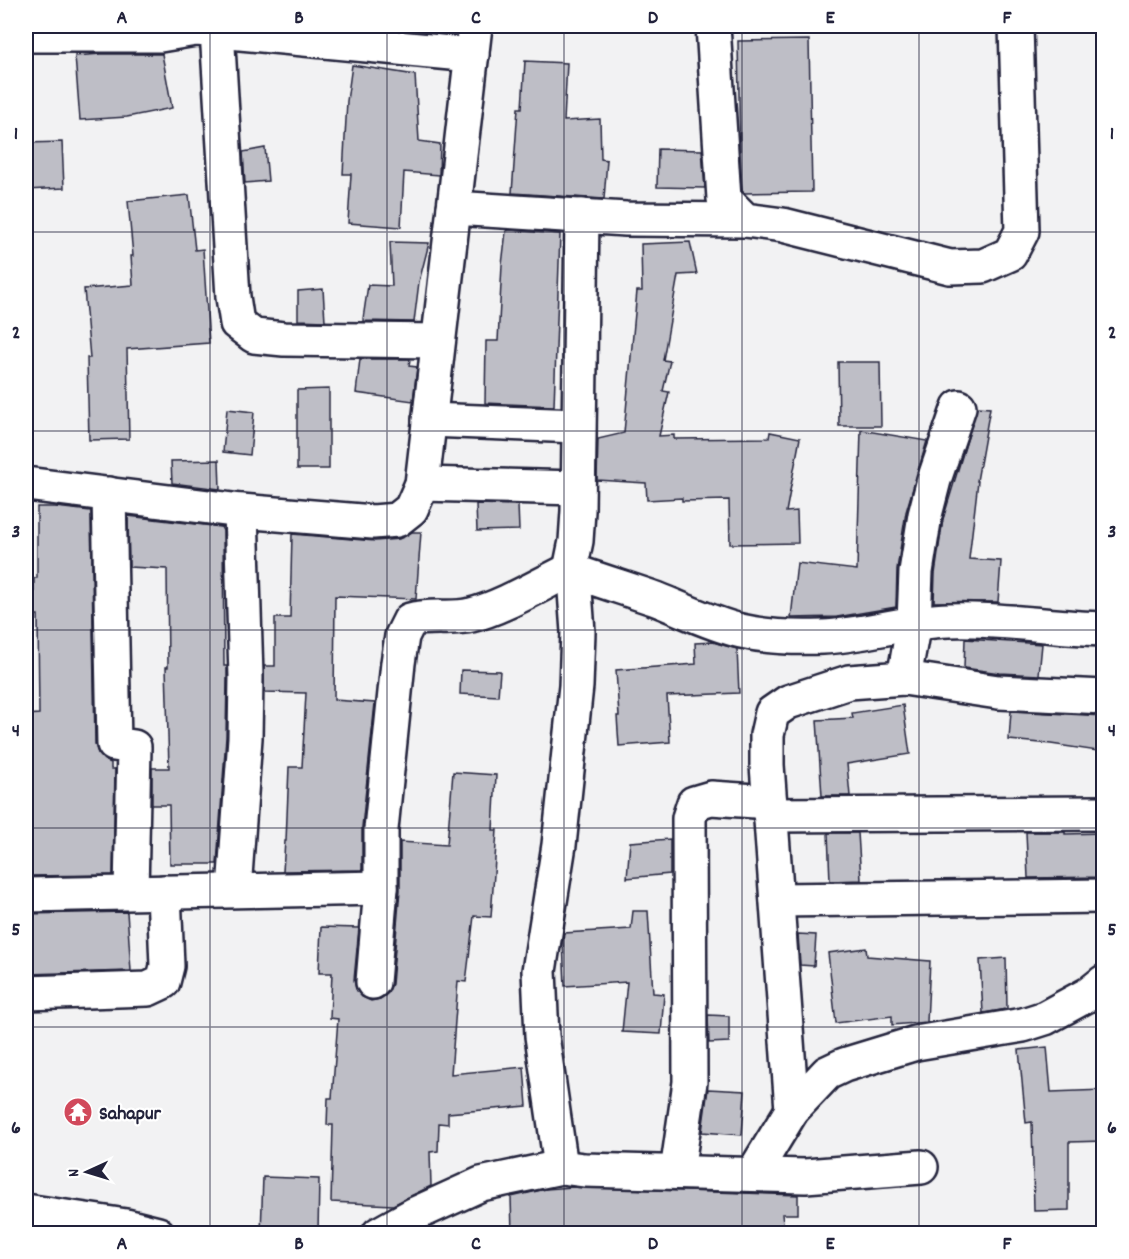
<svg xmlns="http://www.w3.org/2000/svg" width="1129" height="1259" font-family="Dekko,sans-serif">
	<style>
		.building { fill: #bebec6; stroke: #22223b; stroke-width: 1.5 }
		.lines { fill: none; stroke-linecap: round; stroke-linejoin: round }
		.minor-casing { stroke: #22223b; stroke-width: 38 }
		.minor { stroke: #fff; stroke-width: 33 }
		.grid { fill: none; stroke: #22223b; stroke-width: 1.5; stroke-opacity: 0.55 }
		.labels { text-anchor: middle; stroke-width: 4.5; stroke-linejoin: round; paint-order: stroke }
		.poi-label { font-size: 20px; font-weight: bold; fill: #22223b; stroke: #fff; text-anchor: start }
		.neatline { fill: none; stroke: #22223b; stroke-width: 2 }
		.grid-label { font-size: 20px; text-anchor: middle; font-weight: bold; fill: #22223b }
	</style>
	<rect width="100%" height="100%" fill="#f2f2f3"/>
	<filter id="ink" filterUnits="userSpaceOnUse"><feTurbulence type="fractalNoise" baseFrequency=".0167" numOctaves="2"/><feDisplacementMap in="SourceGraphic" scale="12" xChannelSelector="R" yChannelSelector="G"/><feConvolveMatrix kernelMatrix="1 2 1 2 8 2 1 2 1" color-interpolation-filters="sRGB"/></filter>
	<g filter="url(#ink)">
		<g class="building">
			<path d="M809,40L812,192L744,193L742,191L740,151L738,41Z"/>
			<path d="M101,54H162L172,108L127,117L80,120L75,56Z"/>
			<path d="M525,61L567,63L564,121L600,119L601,159L607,160L604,199L512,193L518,108H522Z"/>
			<path d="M352,65L415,75L419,141L440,144L439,175L404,172L401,227L348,223L351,174H343L347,101Z"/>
			<path d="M62,142L64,188L26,190V143Z"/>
			<path d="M265,148L268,181L245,183L243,152Z"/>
			<path d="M658,149L702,150L705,188L657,187Z"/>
			<path d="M189,195L195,250L203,249L209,343L127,349L129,439L89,440L87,358H90L84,289L133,285L131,256H133L128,201Z"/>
			<path d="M510,230L560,234L554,406L485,403L486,341H498L502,265L506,231Z"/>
			<path d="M390,242L429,243L419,282L414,322L364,321V319H363L368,285L392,286Z"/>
			<path d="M690,242L697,274L678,275L663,360L670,361L663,391L669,392L659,436L674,435V439L769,438L770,432L800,438L786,512L797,511L798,543L730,544L729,500L682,501V498L647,500L646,483L597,480L598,439L624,433L637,291H642L641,244Z"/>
			<path d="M323,289L325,321L298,320V291Z"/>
			<path d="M360,359H410L409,366L417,367L413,401L356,393Z"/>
			<path d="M838,362H880L881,426H839Z"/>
			<path d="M329,389V469H297V390Z"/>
			<path d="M977,407L990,408L977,481H978L969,559L1001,561L998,602H934L935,574L943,519Z"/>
			<path d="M227,409L254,412L250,455L223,452Z"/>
			<path d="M861,430L927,441L906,512L897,569L896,607L837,617L791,618L797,563L857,570Z"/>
			<path d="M219,460L220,489L172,483L171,461Z"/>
			<path d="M476,504L518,505L519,530L477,531Z"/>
			<path d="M37,507H55L91,511L95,744L98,753L104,760L111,763V769H115L113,875L26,876V750H28L27,715L39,714L38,615H34V578H37Z"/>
			<path d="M128,516L221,527L223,531L224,666H227V677L226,737L217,864H170L169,805H152V768H169L166,667H168L167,569L129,567Z"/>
			<path d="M412,532H421L416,599L335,596L334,700L375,703L362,827V870L283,871L285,841H286L289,767H302L306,693L264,692V666H275V618H290L292,534L375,541L399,539Z"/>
			<path d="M965,639L1042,644L1039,675L1000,673L964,668Z"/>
			<path d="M713,642L737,649L739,693L667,696L670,742L619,746L617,716H619L616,670L696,664L695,643Z"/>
			<path d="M461,670L500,671L498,696L460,694Z"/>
			<path d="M903,705L910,754L847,764L850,796H822L817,720L853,718L852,713Z"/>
			<path d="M1011,711L1104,716V752L1051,744L1009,740Z"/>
			<path d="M453,772L496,775L493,830H497L491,917L474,916L466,982L458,981L451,1074L524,1067L527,1106L448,1113V1124L439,1123L438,1151L430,1152L431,1186L393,1205L331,1202L333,1125H327L328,1098H332L338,1019L330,1018L332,973H319L321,927L359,928L354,980L356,989L362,997L371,1001L380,999L388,993L392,984L400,890V842L447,845Z"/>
			<path d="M1026,832H1065V834L1104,833V877L1028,878Z"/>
			<path d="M828,833H858L861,880L830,881Z"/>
			<path d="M670,839V874L627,878L630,842Z"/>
			<path d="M633,911H648L653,993L664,994L661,1034L622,1032L627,982L565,986L563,942L564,933L631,929Z"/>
			<path d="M127,912L131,971L26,974V914Z"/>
			<path d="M798,934L816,935L814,966L800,965Z"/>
			<path d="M866,948L867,956L930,961L927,1022L892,1025V1016L836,1023L828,953Z"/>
			<path d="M1006,958L1007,1009L983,1013L980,960Z"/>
			<path d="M708,1015L729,1016V1042L709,1043Z"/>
			<path d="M1047,1047L1051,1092L1104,1090V1141L1069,1142V1210L1034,1211L1032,1122L1026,1123L1019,1050Z"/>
			<path d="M708,1089L745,1091L742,1135L702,1132Z"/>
			<path d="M263,1177L319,1179L318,1233H261Z"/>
			<path d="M573,1187L798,1195V1214H782L784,1233H694L633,1231V1233H512L511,1197L546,1189Z"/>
		</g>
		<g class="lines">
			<g class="minor-casing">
				<g id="minor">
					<path d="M713,26L724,199L745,220L783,225L950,267L983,266L1010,254L1022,231L1016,26"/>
					<path d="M197,29L472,55"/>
					<path d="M217,30L233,297L237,323L254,336L284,339L438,341"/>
					<path d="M26,35H160L213,26"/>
					<path d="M454,208L626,219L745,220"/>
					<path d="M429,420L578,426"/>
					<path d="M26,484L241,511L373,522L397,520L411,509L422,484L475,26"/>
					<path d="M422,484L578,488"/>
					<path d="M109,494L114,744L134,747L131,892"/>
					<path d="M904,678L914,622L916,572L925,515L934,480L959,407"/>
					<path d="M770,815L1104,813"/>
					<path d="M234,890L245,738L246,677L241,511"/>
					<path d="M26,895L381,888"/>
					<path d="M777,900L1104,896"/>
					<path d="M373,982L381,888V829L398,663L402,636L410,620C431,614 452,620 471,615C501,608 541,584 570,570C598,580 627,589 656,599C684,610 711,624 741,631C767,637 797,638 823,637C865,635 906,621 949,620C1001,618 1052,628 1104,629"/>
					<path d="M26,993L148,989L163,982L167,966L164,892"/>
					<path d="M792,1110L767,765V735L772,713L788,702L849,682L904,678L998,692L1104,697"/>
					<path d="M561,1167L542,1036L539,971L559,845L576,686L578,632L575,591L570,570L576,541L578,511L582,216"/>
					<path d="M677,1172L690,1082L689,818L694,803L711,798L770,802"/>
					<path d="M753,1174L792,1110L827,1073L844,1065L916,1043L1023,1025L1045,1018L1089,994L1104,982"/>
					<path d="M26,1211L126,1226L158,1234"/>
					<path d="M379,1234L415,1214L481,1184L561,1167L584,1170L805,1176L921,1167"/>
				</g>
			</g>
			<use href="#minor" class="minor"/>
		</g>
	</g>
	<path class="grid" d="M210,26V1234M387,26V1234M564,26V1234M742,26V1234M919,26V1234M26,232H1104M26,431H1104M26,630H1104M26,828H1104M26,1027H1104"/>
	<defs>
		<g id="temple-disc" transform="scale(1.5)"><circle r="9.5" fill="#d1495b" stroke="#fff"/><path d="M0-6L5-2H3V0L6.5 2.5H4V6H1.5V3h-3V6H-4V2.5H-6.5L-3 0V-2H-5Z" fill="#fff"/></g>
	</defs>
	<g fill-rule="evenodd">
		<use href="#temple-disc" x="78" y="1112"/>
	</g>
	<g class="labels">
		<g class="poi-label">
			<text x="99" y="1119">Sahapur</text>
		</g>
	</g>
	<rect width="1129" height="1259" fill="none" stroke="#fff" stroke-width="66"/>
	<g transform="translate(87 1172) rotate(266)" stroke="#ffffff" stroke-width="4.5" paint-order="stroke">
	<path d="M0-4.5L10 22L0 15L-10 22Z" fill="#22223b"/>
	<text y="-9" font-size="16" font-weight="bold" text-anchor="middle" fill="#22223b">N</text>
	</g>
	<rect x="33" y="33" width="1063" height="1193" class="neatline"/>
	<g class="grid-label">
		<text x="122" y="23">A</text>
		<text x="299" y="23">B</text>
		<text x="476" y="23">C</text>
		<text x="653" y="23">D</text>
		<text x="830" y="23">E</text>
		<text x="1007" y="23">F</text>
		<text x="16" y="139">1</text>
		<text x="1112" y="139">1</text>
		<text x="16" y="338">2</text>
		<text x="1112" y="338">2</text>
		<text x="16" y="537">3</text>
		<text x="1112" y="537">3</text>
		<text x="16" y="736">4</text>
		<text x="1112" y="736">4</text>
		<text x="16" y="935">5</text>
		<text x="1112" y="935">5</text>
		<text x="16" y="1133">6</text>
		<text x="1112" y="1133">6</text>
		<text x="122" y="1249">A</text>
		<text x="299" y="1249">B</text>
		<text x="476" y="1249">C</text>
		<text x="653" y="1249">D</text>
		<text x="830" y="1249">E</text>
		<text x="1007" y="1249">F</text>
	</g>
</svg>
